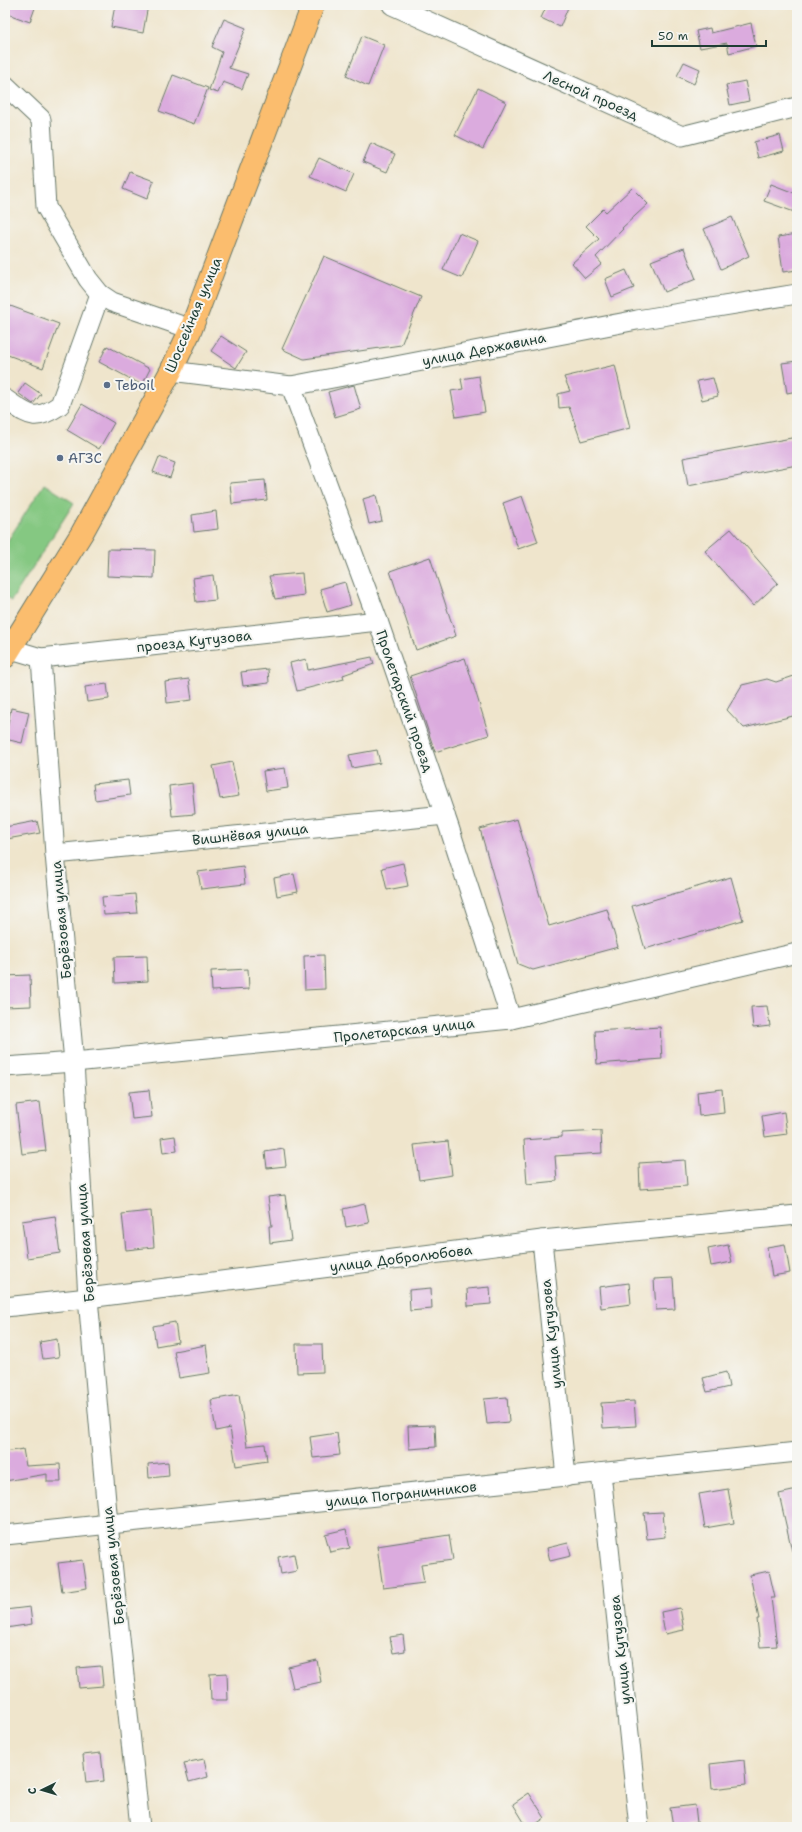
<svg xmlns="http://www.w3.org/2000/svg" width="802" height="1832" font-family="'Shantell Sans',sans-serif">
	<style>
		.green { fill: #85c882; stroke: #52825b }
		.building { fill: #dbabde }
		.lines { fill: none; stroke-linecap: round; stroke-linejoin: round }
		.minor-casing { stroke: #687869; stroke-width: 21 }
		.major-casing { stroke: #687869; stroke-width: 24 }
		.minor { stroke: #fff; stroke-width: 19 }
		.major { stroke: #fbbd6e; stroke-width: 22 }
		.service-dot { fill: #5c6f8a; stroke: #f6f6f2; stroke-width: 1.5 }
		.labels { text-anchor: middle; stroke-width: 4; stroke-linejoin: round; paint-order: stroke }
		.street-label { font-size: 14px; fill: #1f3d34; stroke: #f6f6f2 }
		.service-label { font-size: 14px; fill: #4e5e75; stroke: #f6f6f2; text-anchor: start }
	</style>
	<rect width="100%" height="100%" fill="#f6f6f2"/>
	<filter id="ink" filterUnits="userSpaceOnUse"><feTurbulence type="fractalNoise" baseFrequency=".025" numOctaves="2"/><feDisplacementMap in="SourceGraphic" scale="8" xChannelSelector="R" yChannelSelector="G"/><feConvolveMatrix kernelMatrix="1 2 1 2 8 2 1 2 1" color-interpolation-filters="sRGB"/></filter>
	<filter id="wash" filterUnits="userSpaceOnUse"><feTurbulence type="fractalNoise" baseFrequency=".012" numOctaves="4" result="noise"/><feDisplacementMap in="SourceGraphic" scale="16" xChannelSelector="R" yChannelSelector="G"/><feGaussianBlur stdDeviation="0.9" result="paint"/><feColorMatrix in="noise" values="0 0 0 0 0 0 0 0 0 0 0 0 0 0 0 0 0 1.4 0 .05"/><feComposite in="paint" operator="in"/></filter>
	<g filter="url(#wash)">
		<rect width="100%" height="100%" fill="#efe5cc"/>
		<path class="green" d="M44,484L74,503L11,601L5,597V545Z"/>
		<g id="blocks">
			<g class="building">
				<path d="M5,5H36L30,22L5,13Z"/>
				<path d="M115,5H148L143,33L111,27Z"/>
				<path d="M547,5H569L560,27L541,18Z"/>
				<path d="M224,19L246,28L229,68L248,74L242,89L223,82L218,93L209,90L222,52L212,47Z"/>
				<path d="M751,23L756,46L729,53L727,43L700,48L696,31L710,28L711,33Z"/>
				<path d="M362,36L384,45L368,86L346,76Z"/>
				<path d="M684,62L700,69L694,84L677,76Z"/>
				<path d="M173,75L208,88L194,124L159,111Z"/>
				<path d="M745,81L749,101L730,105L726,85Z"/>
				<path d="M478,88L506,102L483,149L455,135Z"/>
				<path d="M780,135L784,151L758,158L754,142Z"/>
				<path d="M371,143L395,154L387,172L363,162Z"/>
				<path d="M319,158L354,174L346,192L310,176Z"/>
				<path d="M130,172L154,181L147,199L123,189Z"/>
				<path d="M771,184L797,194V213L764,201Z"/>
				<path d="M632,188L648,204L622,228L623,229L596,257L602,264L585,278L572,263L599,239L586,226L603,209L606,212Z"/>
				<path d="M732,217L749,256L721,269L704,229Z"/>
				<path d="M459,233L478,241L462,278L443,270Z"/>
				<path d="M797,234V270L783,272L778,237Z"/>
				<path d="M684,248L696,279L664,292L651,261Z"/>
				<path d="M324,256L421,297L401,345L304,359L282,349Z"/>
				<path d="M626,270L634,288L612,297L605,279Z"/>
				<path d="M5,304L59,324L43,368L5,354Z"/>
				<path d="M221,336L246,352L236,368L211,351Z"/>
				<path d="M107,346L150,369L142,385L99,362Z"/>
				<path d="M797,361V391L787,393L782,363Z"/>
				<path d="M615,365L630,428L581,441L569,407L559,408L558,394L570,391L564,377Z"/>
				<path d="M479,376L485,412L456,417L451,391L463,389L461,379Z"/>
				<path d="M713,378L718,396L702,400L697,381Z"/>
				<path d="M25,383L41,394L33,404L18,393Z"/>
				<path d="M354,385L361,409L335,417L328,392Z"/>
				<path d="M82,404L114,423L99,449L67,430Z"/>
				<path d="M797,437V465L688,486L683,458Z"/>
				<path d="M159,457L175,463L170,478L153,472Z"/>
				<path d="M265,480L267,500L232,504L230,483Z"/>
				<path d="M376,495L382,521L369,524L363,499Z"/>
				<path d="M522,496L538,542L518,549L503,503Z"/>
				<path d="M216,511L218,529L194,532L192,515Z"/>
				<path d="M731,529L778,583L753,606L705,551Z"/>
				<path d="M108,549L155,550L154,578L107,576Z"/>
				<path d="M430,557L456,636L416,650L390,571Z"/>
				<path d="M302,573L304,595L275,599L269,576Z"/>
				<path d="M213,575L216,600L196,602L193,578Z"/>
				<path d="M345,582L351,605L327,612L320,589Z"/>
				<path d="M372,657L374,664L343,675L344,679L297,691L290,663L306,659L308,670Z"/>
				<path d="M465,658L489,735L435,752L410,676Z"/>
				<path d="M268,669L269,683L243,686L241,672Z"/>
				<path d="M797,675V715L744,728L727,710L742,685L767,679L776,682Z"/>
				<path d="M189,679L192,700L167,703L165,682Z"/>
				<path d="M107,684L109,699L87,702L85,687Z"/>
				<path d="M11,708L29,712L22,743L5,739Z"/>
				<path d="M377,750L380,763L352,768L349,755Z"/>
				<path d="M232,762L239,796L220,799L213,766Z"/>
				<path d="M285,768L288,788L266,791L263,771Z"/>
				<path d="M128,780L130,795L95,800L93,784Z"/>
				<path d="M192,783L195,814L172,816L169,786Z"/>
				<path d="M517,819L549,926L607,909L618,947L533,970L518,964L480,829Z"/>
				<path d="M37,821L40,833L7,839L5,827Z"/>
				<path d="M403,863L408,886L387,890L382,868Z"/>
				<path d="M243,866L245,884L201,889L198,872Z"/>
				<path d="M294,874L298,892L277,896L274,878Z"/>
				<path d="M731,877L743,920L645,949L632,906Z"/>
				<path d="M135,894L137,913L104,915L102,897Z"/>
				<path d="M324,955L325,989L305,990L304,956Z"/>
				<path d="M147,956L148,981L115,983L114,957Z"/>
				<path d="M248,969L249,989L212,991L211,971Z"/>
				<path d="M30,975L31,1006L5,1007V976Z"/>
				<path d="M767,1006L770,1026L753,1028L751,1007Z"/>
				<path d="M660,1027L662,1059L597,1064L595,1031Z"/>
				<path d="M722,1089L724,1113L699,1116L697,1092Z"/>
				<path d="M149,1090L152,1117L132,1119L129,1092Z"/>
				<path d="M40,1102L46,1151L22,1154L16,1105Z"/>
				<path d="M784,1112L787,1134L765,1137L762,1116Z"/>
				<path d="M601,1131L602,1153L555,1156L557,1181L527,1184L524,1140L562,1137V1133Z"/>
				<path d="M175,1136L177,1151L163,1153L161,1138Z"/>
				<path d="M448,1141L452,1175L419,1180L414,1145Z"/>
				<path d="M284,1149L286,1166L267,1168L265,1152Z"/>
				<path d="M685,1160L687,1186L640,1189L639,1163Z"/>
				<path d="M285,1195L291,1240L270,1243L269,1226H272L268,1197Z"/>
				<path d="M365,1204L369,1223L346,1227L343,1209Z"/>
				<path d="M151,1211L154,1247L126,1250L122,1214Z"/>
				<path d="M55,1216L60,1253L27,1258L22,1221Z"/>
				<path d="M785,1244L790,1273L772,1276L767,1247Z"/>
				<path d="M728,1245L732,1262L711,1266L708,1249Z"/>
				<path d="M673,1278L675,1309L656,1310L654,1279Z"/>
				<path d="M629,1283L631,1304L601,1308L599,1287Z"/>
				<path d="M490,1287L491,1304L468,1306L467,1289Z"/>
				<path d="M431,1288L432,1309L410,1311L409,1290Z"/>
				<path d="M175,1322L178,1342L156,1346L153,1326Z"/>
				<path d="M57,1339L59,1357L43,1359L40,1342Z"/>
				<path d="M296,1344H322L323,1372L297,1373Z"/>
				<path d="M206,1345L210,1373L179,1378L174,1351Z"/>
				<path d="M726,1372L729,1387L707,1392L703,1378Z"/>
				<path d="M239,1395L247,1446L265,1444L267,1461L236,1466L230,1428L216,1431L211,1400Z"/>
				<path d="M507,1397L509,1422L487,1424L484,1399Z"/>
				<path d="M634,1401L636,1426L603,1428L601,1403Z"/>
				<path d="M435,1425L436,1447L409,1449L408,1426Z"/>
				<path d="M337,1433L340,1455L313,1458L310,1437Z"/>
				<path d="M23,1449L26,1466L60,1464L61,1482H47V1474L5,1481V1452Z"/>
				<path d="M168,1462L169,1476L149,1478L148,1464Z"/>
				<path d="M728,1489L734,1523L705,1528L699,1494Z"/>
				<path d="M797,1490V1550L792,1551L779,1494Z"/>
				<path d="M663,1512L665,1537L647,1539L644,1513Z"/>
				<path d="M346,1529L350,1548L330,1552L325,1534Z"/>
				<path d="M449,1535L453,1560L421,1564L424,1583L383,1588L377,1546Z"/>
				<path d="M568,1543L571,1556L550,1561L547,1548Z"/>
				<path d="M294,1554L297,1571L281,1574L278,1557Z"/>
				<path d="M83,1560L87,1588L62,1592L58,1563Z"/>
				<path d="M769,1571L775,1598H771L777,1646L760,1647L757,1619H759L750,1575Z"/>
				<path d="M30,1607L32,1624L6,1628L5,1610Z"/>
				<path d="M680,1608L684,1630L665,1634L661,1612Z"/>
				<path d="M403,1635L405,1651L393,1653L390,1637Z"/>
				<path d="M317,1660L321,1682L293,1688L288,1667Z"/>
				<path d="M101,1666L103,1686L79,1688L77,1668Z"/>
				<path d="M227,1673L228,1700H211L210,1674Z"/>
				<path d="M101,1753L104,1781L86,1783L83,1755Z"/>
				<path d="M204,1759L208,1777L189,1782L184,1763Z"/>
				<path d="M744,1760L746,1785L712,1789L710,1764Z"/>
				<path d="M529,1793L545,1818L531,1827H527L513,1804Z"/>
				<path d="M695,1805L697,1823L673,1826L670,1808Z"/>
			</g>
		</g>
	</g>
	<g filter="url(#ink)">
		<use href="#blocks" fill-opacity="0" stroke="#687869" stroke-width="1"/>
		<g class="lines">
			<g class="minor-casing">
				<g id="minor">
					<path d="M392,5L682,136L797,107"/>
					<path d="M5,85L41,119L46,207L88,279L100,294L112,302L191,329"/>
					<path d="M171,371L291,386L637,320L797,294"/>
					<path d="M291,386L378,621L449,827L511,1019"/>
					<path d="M5,399C29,415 33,423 60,405L100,294"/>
					<path d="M11,649L41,658L378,621"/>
					<path d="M41,658L55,854L74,1062L88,1298L108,1524L140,1827"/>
					<path d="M55,854L445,815"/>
					<path d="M5,1067L74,1062L511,1019L797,953"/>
					<path d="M542,1240L566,1477"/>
					<path d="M5,1307L88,1298L542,1240L797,1215"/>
					<path d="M601,1473L639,1827"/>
					<path d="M5,1535L797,1452"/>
				</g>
			</g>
			<g class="major-casing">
				<path id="major" d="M5,657L82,533L171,371L191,329L313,5"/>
			</g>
			<use href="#minor" class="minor"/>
			<use href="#major" class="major"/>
		</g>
	</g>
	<g class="service-dot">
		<circle cx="107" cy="385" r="4"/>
		<circle cx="60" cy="458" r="4"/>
	</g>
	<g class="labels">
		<g class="street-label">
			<text transform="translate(591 95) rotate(24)" y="5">Лесной проезд</text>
			<text transform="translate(193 315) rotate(-67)" y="5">Шоссейная улица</text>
			<text transform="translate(484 349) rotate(-11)" y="5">улица Державина</text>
			<text transform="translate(194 641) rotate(-6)" y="5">проезд Кутузова</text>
			<text transform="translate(405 701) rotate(71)" y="5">Пролетарский проезд</text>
			<text transform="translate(250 834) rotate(-6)" y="5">Вишнёвая улица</text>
			<text transform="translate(61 920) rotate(-95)" y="5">Берёзовая улица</text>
			<text transform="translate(404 1030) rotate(-6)" y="5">Пролетарская улица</text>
			<text transform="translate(85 1243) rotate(-94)" y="5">Берёзовая улица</text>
			<text transform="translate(401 1258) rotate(-7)" y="5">улица Добролюбова</text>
			<text transform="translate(551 1334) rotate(-96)" y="5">улица Кутузова</text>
			<text transform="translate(401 1494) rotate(-6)" y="5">улица Пограничников</text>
			<text transform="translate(113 1566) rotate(-96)" y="5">Берёзовая улица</text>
			<text transform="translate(620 1650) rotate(-96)" y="5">улица Кутузова</text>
		</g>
		<g class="service-label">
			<text x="115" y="390">Teboil</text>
			<text x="68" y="463">АГЗС</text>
		</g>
	</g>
	<rect width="802" height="1832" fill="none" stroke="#f6f6f2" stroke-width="20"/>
	<g transform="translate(42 1790) rotate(265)" stroke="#f6f6f2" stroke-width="3" paint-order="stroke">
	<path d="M0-3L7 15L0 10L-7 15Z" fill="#1f3d34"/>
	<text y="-6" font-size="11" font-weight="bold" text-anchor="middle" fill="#1f3d34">С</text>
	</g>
	<path d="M652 40v6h114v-6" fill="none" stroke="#1f3d34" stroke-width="2"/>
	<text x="658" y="40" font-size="12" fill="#1f3d34" stroke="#f6f6f2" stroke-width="3" paint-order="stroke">50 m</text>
</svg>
